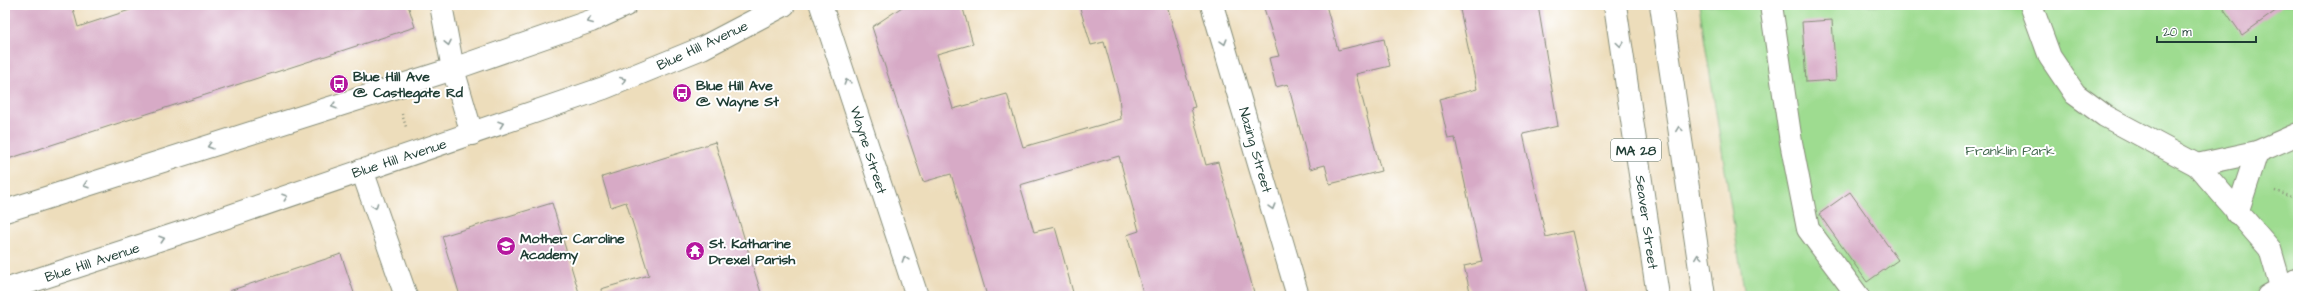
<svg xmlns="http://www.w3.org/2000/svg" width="2303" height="301" font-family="'Architects Daughter',sans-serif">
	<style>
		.green { fill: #9edc90; stroke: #5e8c62 }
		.building { fill: #d7aac6 }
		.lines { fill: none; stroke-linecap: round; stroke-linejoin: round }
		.minor-casing { stroke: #868d78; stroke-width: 24 }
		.major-casing { stroke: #868d78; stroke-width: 24 }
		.path { stroke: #868d78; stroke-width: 2.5; stroke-dasharray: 1 3; stroke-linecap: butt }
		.minor { stroke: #fff; stroke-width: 22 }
		.major { stroke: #fff; stroke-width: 22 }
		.oneway { stroke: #8f9e9a }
		.labels { text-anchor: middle; stroke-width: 4; stroke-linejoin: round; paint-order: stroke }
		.shield { fill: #fff; stroke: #627771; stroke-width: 1 }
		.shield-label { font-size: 13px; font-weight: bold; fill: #1f3d34 }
		.street-label { font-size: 14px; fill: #1f3d34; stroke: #fff }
		.poi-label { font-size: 14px; font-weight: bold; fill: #1f3d34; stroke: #fff; text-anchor: start }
		.park-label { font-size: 14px; fill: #3f654b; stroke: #fff }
	</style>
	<rect width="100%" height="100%" fill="#fff"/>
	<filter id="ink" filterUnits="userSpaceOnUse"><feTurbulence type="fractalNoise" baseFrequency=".025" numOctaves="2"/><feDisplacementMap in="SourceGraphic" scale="8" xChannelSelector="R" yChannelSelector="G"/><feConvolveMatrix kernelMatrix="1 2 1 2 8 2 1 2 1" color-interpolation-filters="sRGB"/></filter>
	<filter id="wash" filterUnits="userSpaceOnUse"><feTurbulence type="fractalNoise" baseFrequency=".012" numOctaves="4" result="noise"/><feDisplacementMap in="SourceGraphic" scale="16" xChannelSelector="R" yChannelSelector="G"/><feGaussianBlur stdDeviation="0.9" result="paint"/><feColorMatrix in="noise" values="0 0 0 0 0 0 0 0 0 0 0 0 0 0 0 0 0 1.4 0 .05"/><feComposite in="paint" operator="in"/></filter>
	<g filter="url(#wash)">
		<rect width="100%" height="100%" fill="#edddbb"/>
		<path class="green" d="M1699,5H2298V296H1745Z"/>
		<g id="blocks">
			<g class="building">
				<path d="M5,5H72L78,27L145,5H408L415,27L5,160Z"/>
				<path d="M905,5H962L973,44L937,54L953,109L1007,94L1023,147L1121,119L1119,96L1104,42L1091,45L1079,5H1167L1195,107L1191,108L1206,165L1218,162L1255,296H1144L1127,235L1139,231L1119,156L1020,185L1034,232L1055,227L1074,296H987L951,174L923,182L872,27Z"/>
				<path d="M1263,5H1326L1338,50L1384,39L1390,66L1356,74L1381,171L1330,184L1325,165L1310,169L1288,84L1276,87L1269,58L1279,56Z"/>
				<path d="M1459,5H1538L1558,126L1523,134L1546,237L1572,231L1587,296H1471L1464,266L1482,262L1455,138L1448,139L1439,99L1477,89Z"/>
				<path d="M2221,5H2284L2242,35Z"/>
				<path d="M1832,20L1836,80L1806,82L1802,22Z"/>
				<path d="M715,142L762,296H602L601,289L649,275L626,202L611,207L602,177Z"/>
				<path d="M1850,192L1898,260L1867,282L1819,214Z"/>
				<path d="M552,203L580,296H460L442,236Z"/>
				<path d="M341,254L355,296H230L229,291Z"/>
			</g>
		</g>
	</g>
	<g filter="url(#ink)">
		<use href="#blocks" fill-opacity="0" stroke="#868d78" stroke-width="1"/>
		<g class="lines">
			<g class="minor-casing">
				<g id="minor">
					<path d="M441,5L453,69L472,134"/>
					<path d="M821,5L917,296"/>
					<path d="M1212,5L1298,296"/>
					<path d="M1771,5L1791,142L1808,229L1858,296"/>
					<path d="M2031,5L2050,57L2075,94L2105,116L2197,165"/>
					<path d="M362,170L406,296"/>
					<path d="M2237,213L2257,152"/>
					<path d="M2281,287L2270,249L2197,165L2257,152L2298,134"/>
					<path d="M2268,296L2298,279"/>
				</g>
			</g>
			<g class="major-casing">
				<g id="major">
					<path d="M1615,5L1658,296"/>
					<path d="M1661,5L1704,296"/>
					<path d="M5,211L453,69L591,21L626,5"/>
					<path d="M5,290L192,229L604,88L702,48L784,5"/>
				</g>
			</g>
			<g class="path">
				<path d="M402,114L406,127"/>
				<path d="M2275,191L2292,197"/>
			</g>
			<use href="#minor" class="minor"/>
			<use href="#major" class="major"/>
		</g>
		<defs><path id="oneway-chevron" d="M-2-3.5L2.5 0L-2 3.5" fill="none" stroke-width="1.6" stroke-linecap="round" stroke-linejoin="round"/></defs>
		<g class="oneway">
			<use href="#oneway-chevron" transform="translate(590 21) rotate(158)"/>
			<use href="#oneway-chevron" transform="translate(1224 42) rotate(74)"/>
			<use href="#oneway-chevron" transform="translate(448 43) rotate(78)"/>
			<use href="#oneway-chevron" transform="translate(1620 44) rotate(82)"/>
			<use href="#oneway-chevron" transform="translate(623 80) rotate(-22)"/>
			<use href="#oneway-chevron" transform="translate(847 82) rotate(-108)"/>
			<use href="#oneway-chevron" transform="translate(334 106) rotate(163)"/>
			<use href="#oneway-chevron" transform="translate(501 124) rotate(-19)"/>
			<use href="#oneway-chevron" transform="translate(1679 129) rotate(-98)"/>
			<use href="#oneway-chevron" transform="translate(210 146) rotate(162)"/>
			<use href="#oneway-chevron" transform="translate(86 185) rotate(162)"/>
			<use href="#oneway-chevron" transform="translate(285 197) rotate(-19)"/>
			<use href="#oneway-chevron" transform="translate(375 206) rotate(70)"/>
			<use href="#oneway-chevron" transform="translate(1272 207) rotate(74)"/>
			<use href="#oneway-chevron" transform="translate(162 239) rotate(-18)"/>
			<use href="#oneway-chevron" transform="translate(1698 257) rotate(-98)"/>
			<use href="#oneway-chevron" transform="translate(905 259) rotate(-108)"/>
		</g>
	</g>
	<defs>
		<g id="bus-disc" transform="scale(1)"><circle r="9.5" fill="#b5179e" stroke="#fff"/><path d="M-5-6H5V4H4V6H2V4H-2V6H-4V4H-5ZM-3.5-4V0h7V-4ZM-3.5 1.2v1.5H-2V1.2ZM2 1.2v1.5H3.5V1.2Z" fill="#fff"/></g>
		<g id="school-disc" transform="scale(1)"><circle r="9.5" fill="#b5179e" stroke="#fff"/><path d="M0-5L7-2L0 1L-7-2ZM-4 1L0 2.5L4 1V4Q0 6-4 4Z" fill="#fff"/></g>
		<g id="temple-disc" transform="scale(1)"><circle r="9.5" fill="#b5179e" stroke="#fff"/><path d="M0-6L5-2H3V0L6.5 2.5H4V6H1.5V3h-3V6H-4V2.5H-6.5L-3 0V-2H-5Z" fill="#fff"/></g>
	</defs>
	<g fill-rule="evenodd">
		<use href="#bus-disc" x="339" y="84"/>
		<use href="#bus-disc" x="682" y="93"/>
		<use href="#school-disc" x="506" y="246"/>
		<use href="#temple-disc" x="695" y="251"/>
	</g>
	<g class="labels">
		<rect class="shield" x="1611" y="139" width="50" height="22" rx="3"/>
		<g class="shield-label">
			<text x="1636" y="155">MA 28</text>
		</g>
		<g class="street-label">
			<text transform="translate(702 45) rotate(-25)" y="5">Blue Hill Avenue</text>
			<text transform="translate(869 150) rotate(72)" y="5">Wayne Street</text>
			<text transform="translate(1256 150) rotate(74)" y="5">Nazing Street</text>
			<text transform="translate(399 158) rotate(-18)" y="5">Blue Hill Avenue</text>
			<text transform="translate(1647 222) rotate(82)" y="5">Seaver Street</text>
			<text transform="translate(92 262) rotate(-18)" y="5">Blue Hill Avenue</text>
		</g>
		<g class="poi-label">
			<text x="353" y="81">Blue Hill Ave<tspan x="353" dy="16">@ Castlegate Rd</tspan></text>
			<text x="696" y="90">Blue Hill Ave<tspan x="696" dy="16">@ Wayne St</tspan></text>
			<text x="520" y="243">Mother Caroline<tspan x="520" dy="16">Academy</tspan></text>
			<text x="709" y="248">St. Katharine<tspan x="709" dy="16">Drexel Parish</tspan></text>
		</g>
		<g class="park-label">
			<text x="2010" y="155">Franklin Park</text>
		</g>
	</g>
	<rect width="2303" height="301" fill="none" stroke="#fff" stroke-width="20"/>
	<path d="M2157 36v6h99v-6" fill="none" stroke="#1f3d34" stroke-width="2"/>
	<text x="2163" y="36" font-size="12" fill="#1f3d34" stroke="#ffffff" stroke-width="3" paint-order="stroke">20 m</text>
</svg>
